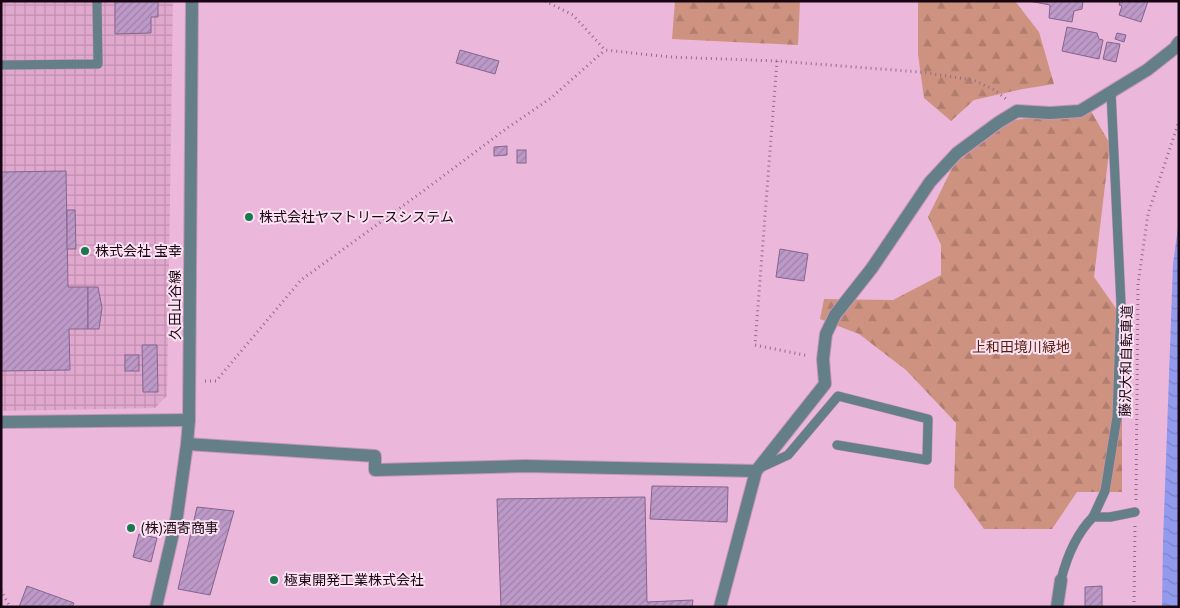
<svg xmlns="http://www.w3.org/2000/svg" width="1180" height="608" font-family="'Archivo Narrow','Noto Sans JP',sans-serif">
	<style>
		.industrial { fill: url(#industrial-grid) }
		.forest { fill: url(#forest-firs) }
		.water { fill: url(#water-waves) }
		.building { fill: url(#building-hatch); stroke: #85648e }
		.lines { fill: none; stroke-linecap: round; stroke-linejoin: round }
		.service-casing { stroke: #c597b6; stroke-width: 10 }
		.minor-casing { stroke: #c597b6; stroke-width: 14 }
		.tertiary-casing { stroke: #c597b6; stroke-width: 14 }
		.path { stroke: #936d87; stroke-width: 3; stroke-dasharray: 1 4; stroke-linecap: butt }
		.service { stroke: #647f87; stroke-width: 9 }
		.minor { stroke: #647f87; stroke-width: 12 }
		.tertiary { stroke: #647f87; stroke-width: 12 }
		.poi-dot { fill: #1a784e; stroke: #fce1f3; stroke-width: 2 }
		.labels { text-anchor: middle; stroke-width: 4; stroke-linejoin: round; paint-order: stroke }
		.poi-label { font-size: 14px; fill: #170612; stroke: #fce1f3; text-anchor: start }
		.street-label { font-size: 14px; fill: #170612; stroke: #fce1f3 }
		.park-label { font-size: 14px; fill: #571d09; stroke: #fce1f3 }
	</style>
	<defs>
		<pattern id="industrial-grid" width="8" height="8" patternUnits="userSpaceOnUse" patternTransform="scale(1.25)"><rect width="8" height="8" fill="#e1a8ce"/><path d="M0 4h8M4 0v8" fill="none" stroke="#c08fb0"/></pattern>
		<pattern id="forest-firs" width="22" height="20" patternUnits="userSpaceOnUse" patternTransform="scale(1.25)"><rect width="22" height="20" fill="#ce9380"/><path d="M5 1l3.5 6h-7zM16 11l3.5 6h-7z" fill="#b07d6e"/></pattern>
		<pattern id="water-waves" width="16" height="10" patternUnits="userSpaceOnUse" patternTransform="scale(1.25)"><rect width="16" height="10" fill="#929aed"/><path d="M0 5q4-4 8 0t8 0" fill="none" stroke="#7d83ca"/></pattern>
		<pattern id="building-hatch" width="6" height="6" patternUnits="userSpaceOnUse" patternTransform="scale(1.25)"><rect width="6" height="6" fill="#bc99c7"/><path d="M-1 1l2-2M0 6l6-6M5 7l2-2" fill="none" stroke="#a182aa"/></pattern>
	</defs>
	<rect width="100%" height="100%" fill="#ebb7da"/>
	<path class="industrial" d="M1,1H173L167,396L155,408L1,411Z"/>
	<g class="forest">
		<path d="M675,1H800L798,45L672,39Z"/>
		<path d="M918,1H1015L1039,32L1054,84L1023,89L974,100L951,121L924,98L918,54Z"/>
		<path d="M1091,111L1110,144L1094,277L1122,317V492H1077L1052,529H984L954,487L956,423L906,370L859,334L820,319L824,299L893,300L941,275V245L928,217L957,158L1013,120Z"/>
	</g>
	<path class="water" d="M1179,220V607H1162L1163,543L1173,264Z"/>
	<g class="building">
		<path d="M115,1H158V17H151V33L115,34Z"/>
		<path d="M1029,1H1083L1082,9L1074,11L1072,22L1049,18L1050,5Z"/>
		<path d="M1120,1H1148L1141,22L1119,15L1122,6L1119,5Z"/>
		<path d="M1067,27L1097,33L1099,39L1103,40L1099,59L1062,51Z"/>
		<path d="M1117,33L1126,35L1124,42L1115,39Z"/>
		<path d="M1107,42L1120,44L1116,62L1103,59Z"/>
		<path d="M460,50L499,61L495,74L456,63Z"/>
		<path d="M507,146V155L494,156V147Z"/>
		<rect x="517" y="150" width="9" height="13"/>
		<path d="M66,171L68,287H88V329H69L70,370L1,371V172Z"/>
		<path d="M67,210H75L76,249H67Z"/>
		<path d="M780,249L808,254L804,281L776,277Z"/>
		<path d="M88,287H98L102,308L99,329H88Z"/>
		<path d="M142,345H157L158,392H143Z"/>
		<rect x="125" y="355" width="14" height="16"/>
		<path d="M652,486L728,487L727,522L650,519Z"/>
		<path d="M645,497L647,602L693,600L692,607H501L497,499Z"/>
		<path d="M197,507L234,511L210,595L178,589Z"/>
		<path d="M139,534L157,538L151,562L133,557Z"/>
		<path d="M27,586L74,603L72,607H19Z"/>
		<path d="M1102,586V607H1085V587Z"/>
	</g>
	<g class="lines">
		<g class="service-casing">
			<g id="service">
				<path d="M1,65L98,64L97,1"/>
				<path d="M760,468L788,455L838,396L928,419L927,460L837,445"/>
				<path d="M1093,517L1105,491L1117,417L1121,304L1111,92"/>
				<path d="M1061,580C1067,556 1076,534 1093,517H1110L1135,512"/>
			</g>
		</g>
		<g class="minor-casing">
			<g id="minor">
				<path d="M187,444L375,456V470L525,466L756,471"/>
				<path d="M156,607L177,516L187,444L189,420L192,1"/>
				<path d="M720,607L756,471L825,384L823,359L826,334L835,315L872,268L930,182L957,153L999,122L1017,111L1050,113L1080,111L1147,70L1175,48L1179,42"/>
				<path d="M1057,607L1061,580"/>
			</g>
		</g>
		<g class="tertiary-casing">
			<path id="tertiary" d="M1,422L189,420"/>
		</g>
		<g class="path">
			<path d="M545,1L573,15L605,50L670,57L777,61L920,72L973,80L995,90L1006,99"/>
			<path d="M777,61L755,345L809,356"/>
			<path d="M205,381H216L301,280L426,189L503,131L551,98L605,50"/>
			<path d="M1136,500L1138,284L1148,214L1179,121"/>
			<path d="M1,590L10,607"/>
			<path d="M1134,607L1135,526"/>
		</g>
		<use href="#service" class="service"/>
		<use href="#minor" class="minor"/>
		<use href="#tertiary" class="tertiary"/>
	</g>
	<g class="poi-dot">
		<circle cx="249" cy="217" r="5"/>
		<circle cx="85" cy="251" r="5"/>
		<circle cx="131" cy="528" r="5"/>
		<circle cx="274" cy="580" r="5"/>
	</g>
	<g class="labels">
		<g class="poi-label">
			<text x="259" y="222">株式会社ヤマトリースシステム</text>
			<text x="95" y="256">株式会社 宝幸</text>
			<text x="141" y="533">(株)酒寄商事</text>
			<text x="284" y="585">極東開発工業株式会社</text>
		</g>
		<g class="street-label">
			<text transform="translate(175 305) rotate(-90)" y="5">久田山谷線</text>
			<text transform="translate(1126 361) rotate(-89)" y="5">藤沢大和自転車道</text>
		</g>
		<g class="park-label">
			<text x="1021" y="352">上和田境川緑地</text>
		</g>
	</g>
	<rect width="1180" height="608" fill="none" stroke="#170612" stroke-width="5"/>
</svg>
